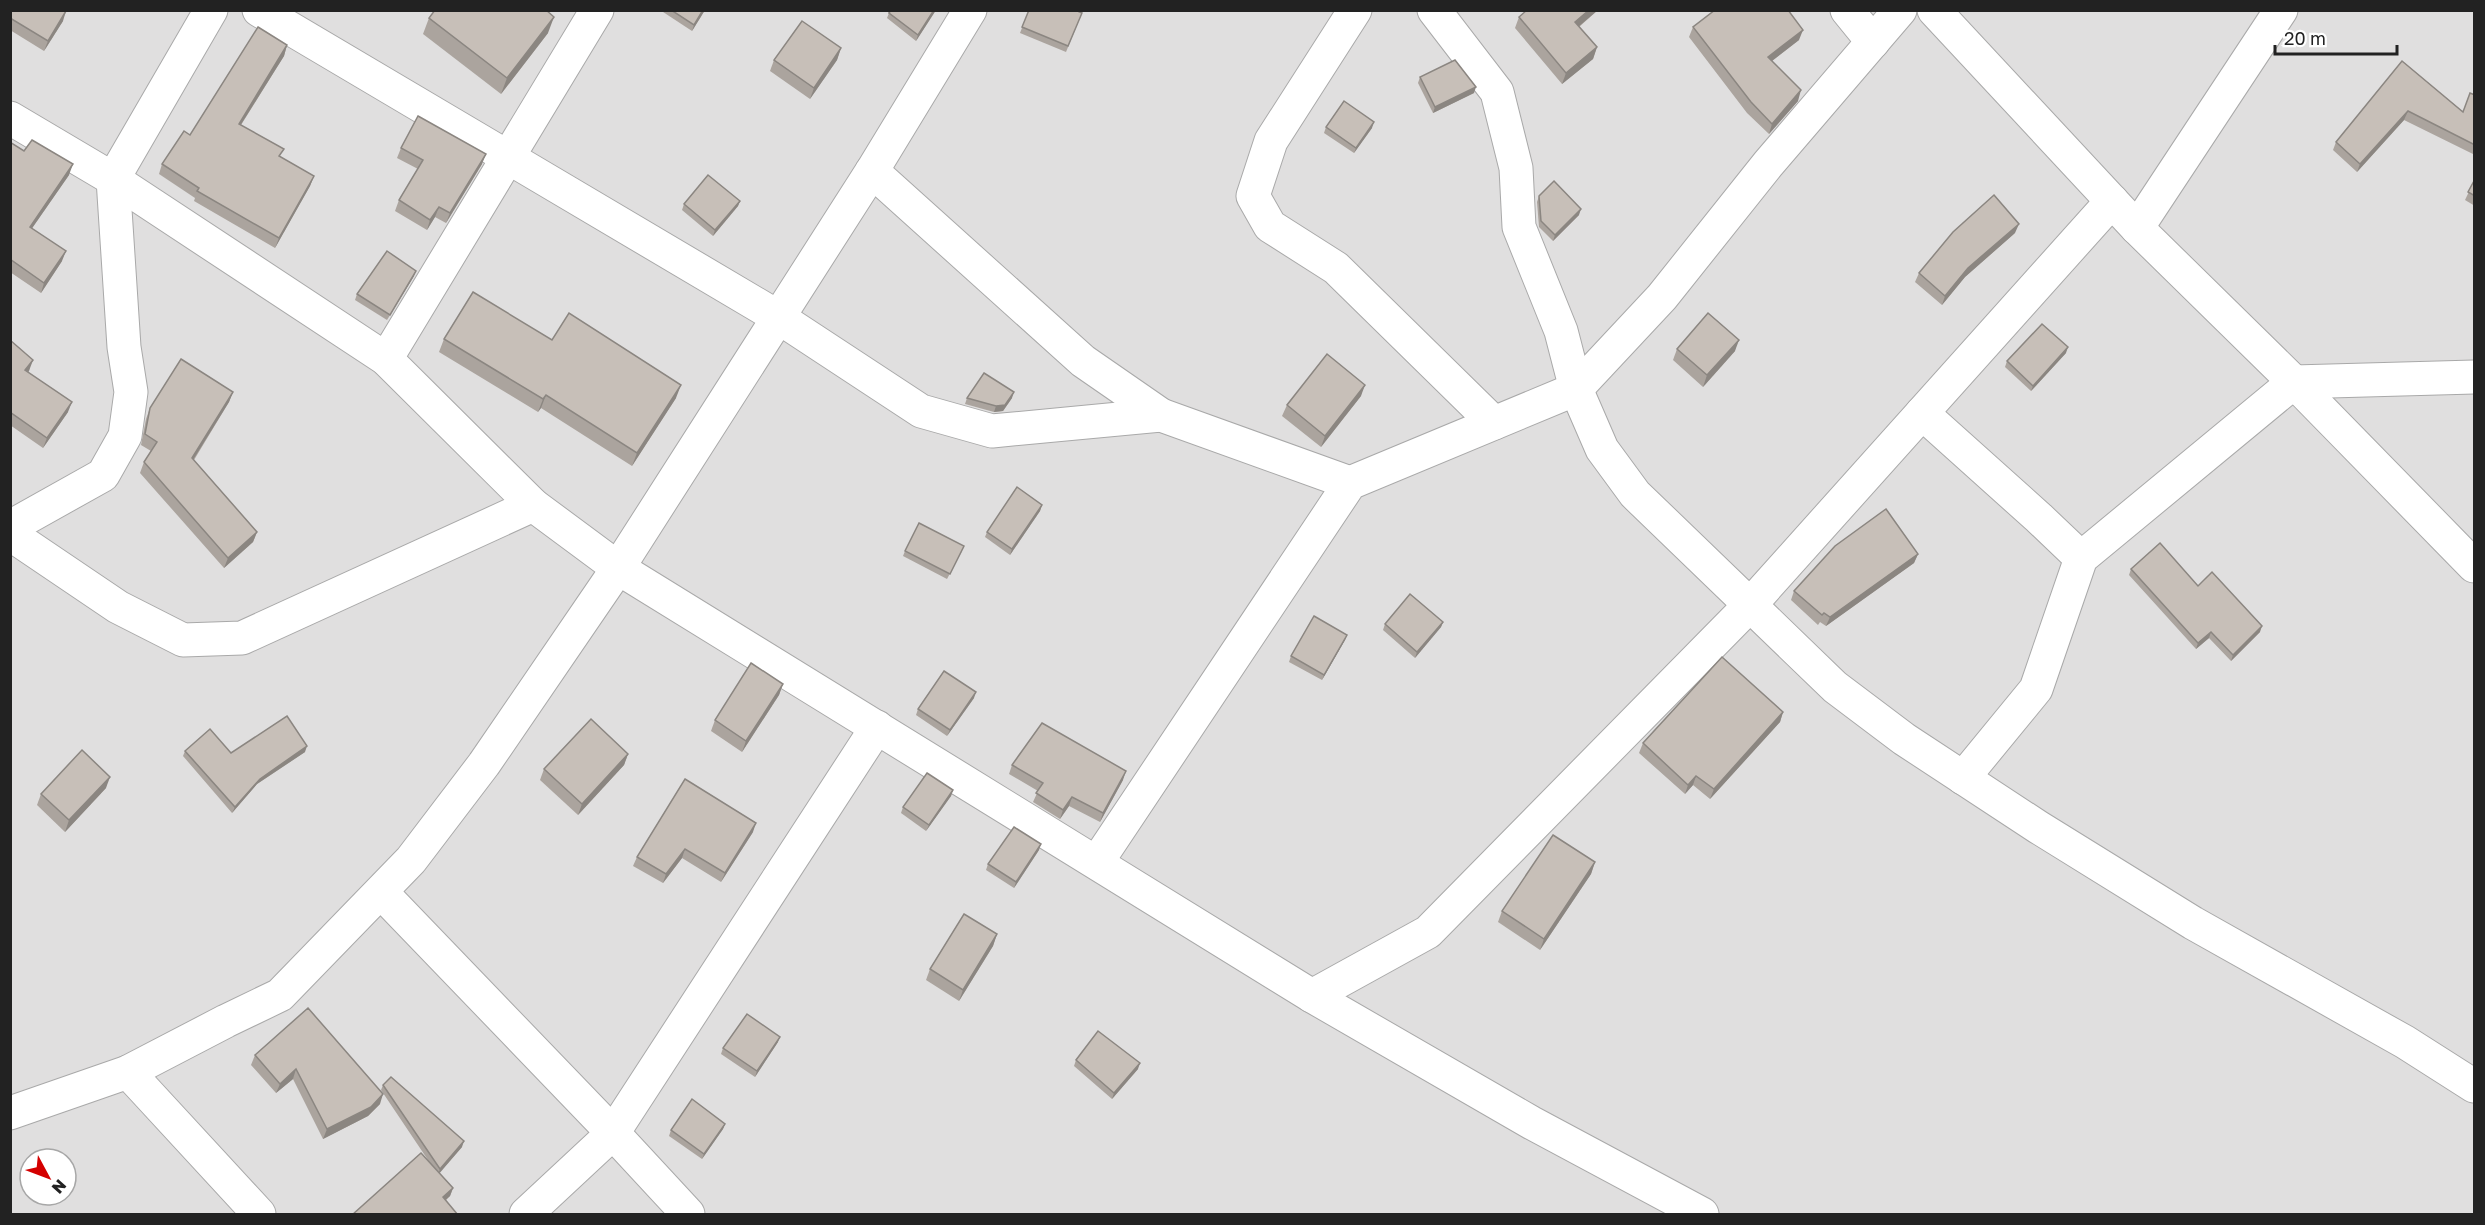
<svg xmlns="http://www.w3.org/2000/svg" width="2485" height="1225" font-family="'Golos Text',sans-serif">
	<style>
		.residential { fill: #e0dfdf; fill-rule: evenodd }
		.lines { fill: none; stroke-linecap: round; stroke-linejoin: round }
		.minor-casing { stroke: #a9a9a9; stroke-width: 35 }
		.minor { stroke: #fff; stroke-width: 33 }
		.wall { fill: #aba49e }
		.shaded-wall { fill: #8b8681 }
		.building { fill: #c7bfb8; stroke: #8b8681; stroke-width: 1.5 }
	</style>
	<rect width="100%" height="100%" fill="#f2efe9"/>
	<path class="residential" d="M10,11H2474V1214H11ZM30,1159H66V1195H30Z"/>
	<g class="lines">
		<g class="minor-casing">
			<g id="minor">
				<path d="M259,10L778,317L921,411L992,431L1161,415"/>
				<path d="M1355,10L1271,141L1253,196L1270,226L1336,268L1494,423"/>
				<path d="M1434,10L1497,92L1516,168L1519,227L1561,331L1576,389L1602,449L1635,494L1835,687L1904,739L2038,827L2193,923L2405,1042L2474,1086"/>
				<path d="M1847,10L1873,42"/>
				<path d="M1934,10L2137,228L2294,382L2474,566"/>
				<path d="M10,118L113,179L386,359L533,505L618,568L1312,996L1532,1123L1702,1214"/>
				<path d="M872,171L1083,361L1161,415L1350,483"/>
				<path d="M2137,228L2281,10"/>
				<path d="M386,359L597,10"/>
				<path d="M1922,413L2039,518L2081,558"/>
				<path d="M10,527L103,475L125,436L131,392L124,347L113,179L211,10"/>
				<path d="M10,534L118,607L183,640L242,638L533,505"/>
				<path d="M1963,778L2036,689L2081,558L2294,382L2474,377"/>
				<path d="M1097,862L1350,483L1576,389L1662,297L1768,164L1900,10"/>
				<path d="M381,892L613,1133L688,1214"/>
				<path d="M1312,996L1428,932L1749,606L2112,201"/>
				<path d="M128,1072L259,1214"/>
				<path d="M10,1113L128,1072L226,1021L280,995L411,860L484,764L618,568L872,171L970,10"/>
				<path d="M526,1214L613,1133L877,727"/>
			</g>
		</g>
		<use href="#minor" class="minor"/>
	</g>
	<g class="wall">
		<path d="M10,10L63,21L44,51L10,30Z"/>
		<path d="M660,10H705L692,31Z"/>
		<path d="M886,10H936L916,41L887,18L889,13Z"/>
		<path d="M1029,10L1082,13L1066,52L1020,33Z"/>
		<path d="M1598,10L1579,27L1597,47L1593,59L1562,84L1515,28L1519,17Z"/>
		<path d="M429,18L548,33L501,94L423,34Z"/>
		<path d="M1693,27L1799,40L1772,61L1798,101L1769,134L1747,113L1689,37Z"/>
		<path d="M287,45L284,56L241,125L281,157L314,176L310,186L275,248L194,201L195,198L159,174L162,164L190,135Z"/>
		<path d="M841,48L837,60L810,99L770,71L774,60Z"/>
		<path d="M2402,61L2463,112L2475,95V155L2404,120L2357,172L2333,150L2336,142Z"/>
		<path d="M1420,77L1474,93L1433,113L1418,83Z"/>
		<path d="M1326,127L1372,128L1354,153L1324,133Z"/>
		<path d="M10,142L24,151L69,175L32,228L62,261L41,293L10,272Z"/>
		<path d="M401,148L482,164L446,223L435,217L427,230L395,211L399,200L418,169L397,158Z"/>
		<path d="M2475,179V206L2465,200Z"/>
		<path d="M1539,196L1579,215L1553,241L1539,227L1537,202Z"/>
		<path d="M740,201L738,206L713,236L682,210L684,204Z"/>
		<path d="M2015,233L1965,277L1942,305L1915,282L1919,273Z"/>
		<path d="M414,276L387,320L355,300L357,294Z"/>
		<path d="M444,339L552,340L676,398L632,466L541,408L538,412L439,352Z"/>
		<path d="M10,340L29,371L28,372L68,412L43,448L10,425Z"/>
		<path d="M1677,349L1735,351L1703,387L1673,360Z"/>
		<path d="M2066,353L2031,391L2005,367L2007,361Z"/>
		<path d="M233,392L229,402L194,460L257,532L253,542L224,568L140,473L144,462L151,451L141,445L146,419L150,408Z"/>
		<path d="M1361,396L1321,447L1282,416L1287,405Z"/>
		<path d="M967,398H1012L1003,411L994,412L965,404Z"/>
		<path d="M1042,505L1040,511L1010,555L985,537L987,532Z"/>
		<path d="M905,551H962L947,579L903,556Z"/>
		<path d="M1918,554L1914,563L1826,626L1820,622L1818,625L1791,600L1794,591Z"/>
		<path d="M2131,569L2260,632L2231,661L2209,638L2196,649L2129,575Z"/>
		<path d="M1443,622L1441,627L1415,658L1383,630L1385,624Z"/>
		<path d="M1347,635L1345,640L1322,680L1289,662L1291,656Z"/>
		<path d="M783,684L779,695L742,752L711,731L715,720Z"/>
		<path d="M974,698L947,736L916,715L918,709Z"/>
		<path d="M1783,712L1780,722L1710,799L1693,785L1685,794L1639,753L1643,743Z"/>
		<path d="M185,751L231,753L305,752L257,784L232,813L183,756Z"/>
		<path d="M628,754L624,765L578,815L540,780L544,769Z"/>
		<path d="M1012,765L1123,780L1100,822L1069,806L1060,819L1033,802L1038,791L1009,774Z"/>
		<path d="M106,788L65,832L37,805L41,794Z"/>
		<path d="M953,790L951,796L926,831L901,813L903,807Z"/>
		<path d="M753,832L721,882L682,858L663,883L633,866L637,857Z"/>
		<path d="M1039,850L1014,888L986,870L988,864Z"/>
		<path d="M1595,862L1591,874L1540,950L1498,922L1502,911Z"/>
		<path d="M997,934L993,946L959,1001L926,980L930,969Z"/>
		<path d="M308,1008L380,1104L368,1116L323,1139L293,1079L276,1093L251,1065L255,1055Z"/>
		<path d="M778,1042L755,1077L721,1054L723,1048Z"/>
		<path d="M1076,1060L1138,1069L1112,1099L1074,1066Z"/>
		<path d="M383,1085L462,1147L439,1173L453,1188L450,1196L446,1200L352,1215L428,1160L381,1090Z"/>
		<path d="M725,1124L723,1129L702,1159L669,1136L671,1130Z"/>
	</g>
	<g class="shaded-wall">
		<path d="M703,10H705L692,31L694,25Z"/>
		<path d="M934,10H936L916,41L918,35Z"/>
		<path d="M1589,10H1598L1571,33L1575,22Z"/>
		<path d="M66,11L63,21L44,51L48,41Z"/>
		<path d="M554,17L548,33L501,94L507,78Z"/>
		<path d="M1803,30L1799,40L1764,67L1768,57Z"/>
		<path d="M287,45L284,56L235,134L239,124Z"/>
		<path d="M1597,47L1593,59L1562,84L1566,73Z"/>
		<path d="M841,48L837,60L810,99L814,88Z"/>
		<path d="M1476,87L1474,93L1433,113L1435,107Z"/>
		<path d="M1801,90L1798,101L1769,134L1772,124Z"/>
		<path d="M2408,111L2404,120L2357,172L2360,164Z"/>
		<path d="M1374,122L1372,128L1354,153L1356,148Z"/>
		<path d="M486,154L482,164L446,223L450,213Z"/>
		<path d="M73,164L69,175L26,237L30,227Z"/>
		<path d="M314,176L310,186L275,248L279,238Z"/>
		<path d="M740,201L738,206L713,236L715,230Z"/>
		<path d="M439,207L435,217L427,230L430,220Z"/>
		<path d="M1581,209L1579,215L1553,241L1555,235Z"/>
		<path d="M2019,224L2015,233L1965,277L1942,305L1945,296L1968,268Z"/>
		<path d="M66,251L62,261L41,293L44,283Z"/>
		<path d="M416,271L414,276L387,320L390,315Z"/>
		<path d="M1739,340L1735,351L1703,387L1707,375Z"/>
		<path d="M2068,347L2066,353L2031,391L2033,386Z"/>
		<path d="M33,360L29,371L21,380L25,370Z"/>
		<path d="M681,385L676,398L632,466L637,453Z"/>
		<path d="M1365,385L1361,396L1321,447L1325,436Z"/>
		<path d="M233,392L229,402L188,468L192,458Z"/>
		<path d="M1014,392L1012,398L1003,411L994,412L996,406Z"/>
		<path d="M546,395L541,408L538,412L543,399Z"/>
		<path d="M72,402L68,412L43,448L47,438Z"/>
		<path d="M1042,505L1040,511L1010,555L1012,549Z"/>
		<path d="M257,532L253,542L224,568L228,558Z"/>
		<path d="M1918,554L1914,563L1826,626L1830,617Z"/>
		<path d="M1443,622L1441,627L1415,658L1417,652Z"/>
		<path d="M2262,626L2260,632L2231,661L2233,655Z"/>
		<path d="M2211,632L2209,638L2196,649L2198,643Z"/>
		<path d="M1347,635L1345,640L1322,680L1324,675Z"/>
		<path d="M783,684L779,695L742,752L746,741Z"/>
		<path d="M976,692L974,698L947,736L950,730Z"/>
		<path d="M1783,712L1780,722L1710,799L1714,789Z"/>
		<path d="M307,746L305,752L257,784L232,813L235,807L260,779Z"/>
		<path d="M628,754L624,765L578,815L582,804Z"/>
		<path d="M1126,771L1123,780L1100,822L1103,813Z"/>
		<path d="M1696,776L1693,785L1685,794L1688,785Z"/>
		<path d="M110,777L106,788L65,832L69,820Z"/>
		<path d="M953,790L951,796L926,831L929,825Z"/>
		<path d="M1072,797L1069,806L1060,819L1063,810Z"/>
		<path d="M756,823L753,832L721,882L725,873Z"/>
		<path d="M1041,844L1039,850L1014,888L1016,882Z"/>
		<path d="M685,849L682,858L663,883L666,874Z"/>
		<path d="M1595,862L1591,874L1540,950L1544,939Z"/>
		<path d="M997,934L993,946L959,1001L963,990Z"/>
		<path d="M780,1037L778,1042L755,1077L757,1071Z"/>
		<path d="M1140,1063L1138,1069L1112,1099L1114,1093Z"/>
		<path d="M296,1069L293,1079L276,1093L280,1084Z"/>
		<path d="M383,1094L380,1104L368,1116L323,1139L327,1129Z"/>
		<path d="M725,1124L723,1129L702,1159L704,1154Z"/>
		<path d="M464,1141L462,1147L438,1175L440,1169Z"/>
		<path d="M453,1188L450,1196L440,1205L443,1197Z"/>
	</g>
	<g class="building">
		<path d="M10,10H66V11L48,41L10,18Z"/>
		<path d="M435,10H546L554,17L507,78L429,18Z"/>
		<path d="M671,10H703L694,25Z"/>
		<path d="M891,10H934L918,35L889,13Z"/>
		<path d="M1029,10H1075L1082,13L1068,46L1022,27Z"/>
		<path d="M1527,10H1589L1575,22L1597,47L1566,73L1519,17Z"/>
		<path d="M1715,10H1788L1803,30L1768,57L1801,90L1772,124L1751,102L1693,27Z"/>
		<path d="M802,21L841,48L814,88L774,60Z"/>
		<path d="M258,27L287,45L239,124L284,149L279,156L314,176L279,238L197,191L199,188L162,164L184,131L190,135Z"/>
		<path d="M1455,60L1476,87L1435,107L1420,77Z"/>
		<path d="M2402,61L2463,112L2470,93L2475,95V145L2408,111L2360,164L2336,142Z"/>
		<path d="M1344,101L1374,122L1356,148L1326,127Z"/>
		<path d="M418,116L486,154L450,213L439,207L430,220L399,200L423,160L401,148Z"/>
		<path d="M32,140L73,164L30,227L66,251L44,283L10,259V142L24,151Z"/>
		<path d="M708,175L740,201L715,230L684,204Z"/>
		<path d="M2475,179V196L2468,192Z"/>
		<path d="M1554,181L1581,209L1555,235L1541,221L1539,196Z"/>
		<path d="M1994,195L2019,224L1968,268L1945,296L1919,273L1953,232Z"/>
		<path d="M387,251L416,271L390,315L357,294Z"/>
		<path d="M473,292L552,340L569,313L681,385L637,453L546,395L543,399L444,339Z"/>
		<path d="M1708,313L1739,340L1707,375L1677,349Z"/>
		<path d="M2042,324L2068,347L2033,386L2007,361Z"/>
		<path d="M10,340L33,360L25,370L72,402L47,438L10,412Z"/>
		<path d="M1327,354L1365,385L1325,436L1287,405Z"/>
		<path d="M181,359L233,392L192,458L257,532L228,558L144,462L157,442L145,434L150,408Z"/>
		<path d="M984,373L1014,392L1005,405L996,406L967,398Z"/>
		<path d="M1017,487L1042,505L1012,549L987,532Z"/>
		<path d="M1886,509L1918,554L1830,617L1824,613L1822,615L1794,591L1835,546Z"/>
		<path d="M919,523L964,546L950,574L905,551Z"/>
		<path d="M2160,543L2198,586L2212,572L2262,626L2233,655L2211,632L2198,643L2131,569Z"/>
		<path d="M1410,594L1443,622L1417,652L1385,624Z"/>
		<path d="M1314,616L1347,635L1324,675L1291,656Z"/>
		<path d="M1722,657L1783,712L1714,789L1696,776L1688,785L1643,743Z"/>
		<path d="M751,663L783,684L746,741L715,720Z"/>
		<path d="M944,671L976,692L950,730L918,709Z"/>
		<path d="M287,716L307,746L260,779L235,807L185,751L210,729L231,753Z"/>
		<path d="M591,719L628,754L582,804L544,769Z"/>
		<path d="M1042,723L1126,771L1103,813L1072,797L1063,810L1036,793L1043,783L1012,765Z"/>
		<path d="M82,750L110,777L69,820L41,794Z"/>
		<path d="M927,773L953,790L929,825L903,807Z"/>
		<path d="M685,779L756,823L725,873L685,849L666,874L637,857Z"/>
		<path d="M1014,827L1041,844L1016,882L988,864Z"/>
		<path d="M1553,835L1595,862L1544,939L1502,911Z"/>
		<path d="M964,914L997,934L963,990L930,969Z"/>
		<path d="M308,1008L383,1094L371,1107L327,1129L296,1069L280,1084L255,1055Z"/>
		<path d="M747,1014L780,1037L757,1071L723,1048Z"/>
		<path d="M1098,1031L1140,1063L1114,1093L1076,1060Z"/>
		<path d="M391,1077L464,1141L440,1169L383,1085Z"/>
		<path d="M692,1099L725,1124L704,1154L671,1130Z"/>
		<path d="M421,1153L453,1188L443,1197L458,1215H352Z"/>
	</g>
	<rect width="2485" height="1225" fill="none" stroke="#222222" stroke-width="24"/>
	<g transform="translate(48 1177) rotate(131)"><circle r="28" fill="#ffffff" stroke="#a7a7a7" stroke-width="1.5"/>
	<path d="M0-4.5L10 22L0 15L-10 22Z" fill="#d40000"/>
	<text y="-9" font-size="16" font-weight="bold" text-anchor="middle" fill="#222222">N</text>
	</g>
	<path d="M2275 45v9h122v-9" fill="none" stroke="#222222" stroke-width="3"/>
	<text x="2284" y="45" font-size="18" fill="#222222" stroke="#ffffff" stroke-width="4.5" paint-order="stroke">20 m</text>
</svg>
